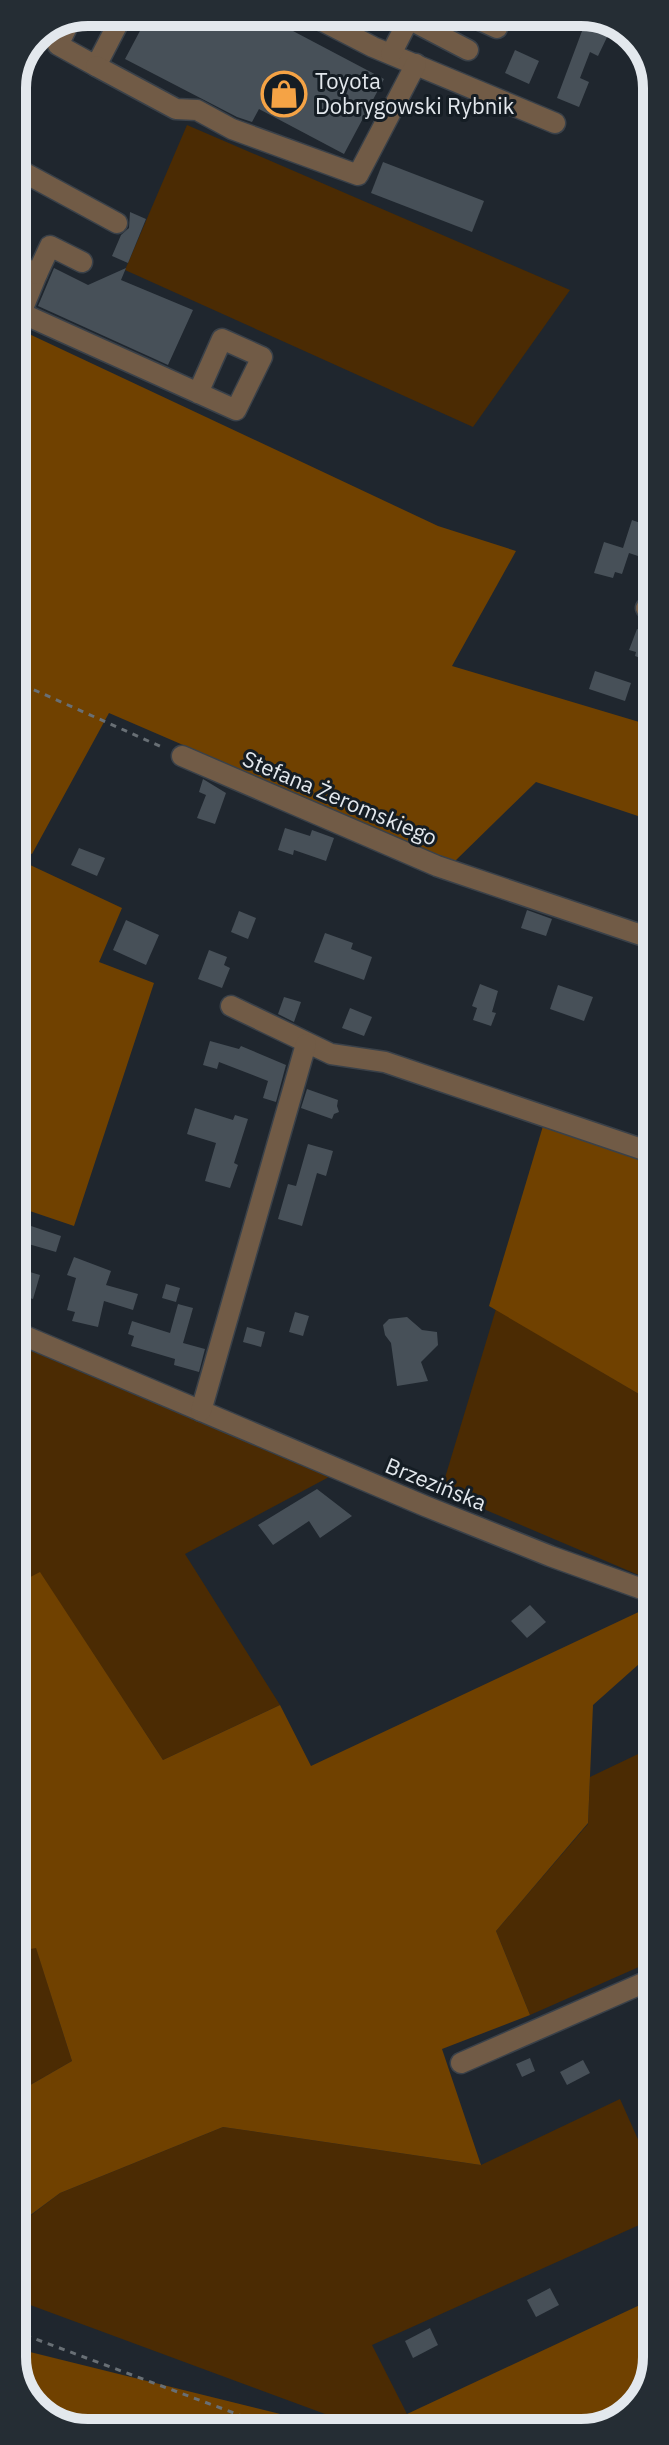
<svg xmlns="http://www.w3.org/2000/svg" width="669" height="2445" font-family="'IBM Plex Sans',sans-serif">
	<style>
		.green { fill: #4b2b03 }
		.forest { fill: #704100 }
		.building { fill: #475058 }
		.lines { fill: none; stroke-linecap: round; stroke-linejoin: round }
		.minor-casing { stroke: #3a4149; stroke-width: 23 }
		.path { stroke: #686f75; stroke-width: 3; stroke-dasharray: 6 6; stroke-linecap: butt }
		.minor { stroke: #715b46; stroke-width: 20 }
		.labels { text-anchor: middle; stroke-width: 6; stroke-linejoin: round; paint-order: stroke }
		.poi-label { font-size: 22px; fill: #e3e8ed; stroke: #151d24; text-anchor: start }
		.street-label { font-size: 22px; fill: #e3e8ed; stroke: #151d24 }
		.rim { fill: none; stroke: #e3e8ed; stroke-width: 10 }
	</style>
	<rect width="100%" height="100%" fill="#1f262e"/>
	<g class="green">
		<path d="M187,125L570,290L473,427L125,270Z"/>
		<path d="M496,1309L656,1404V1555L648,1579L441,1491Z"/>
		<path d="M13,1343L329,1477L185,1554L280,1705L163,1760L40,1573L13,1586Z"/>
		<path d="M657,1745V1959L530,2015L496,1931L588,1824L590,1777Z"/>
		<path d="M36,1947L72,2061L13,2095V1952Z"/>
		<path d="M620,2099L657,2182V2217L372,2345L407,2414L336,2418L14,2299L13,2229L60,2193L223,2127L481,2165Z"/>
		<path d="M14,2341L30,2352L15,2375L14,2373Z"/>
	</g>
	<g class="forest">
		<path d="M12,326L438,526L516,551L452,666L656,727V822L536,782L454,862L109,713L32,854L13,847Z"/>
		<path d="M13,857L122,908L99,962L154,983L74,1226L15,1206L13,1212V942L15,936L13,935Z"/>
		<path d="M543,1126L656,1165V1404L489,1306Z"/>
		<path d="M40,1572L163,1760L280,1705L311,1766L645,1609L656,1618L657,1648L593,1705L588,1823L496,1931L530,2015L442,2049L481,2165L223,2127L60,2193L13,2228V2095L72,2061L36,1948L13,1952V1586Z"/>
		<path d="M657,2297V2358L639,2407L597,2431L78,2432L37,2414L15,2375L30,2352L345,2430L407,2414Z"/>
	</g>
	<g class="building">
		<path d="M150,12H257L384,79L344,154L259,109L252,122L237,117L125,59Z"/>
		<path d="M585,23L609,33L598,56L590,52L580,78L589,82L579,107L557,98Z"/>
		<path d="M515,50L539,61L529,84L505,73Z"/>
		<path d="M383,162L484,201L472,232L371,193Z"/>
		<path d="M130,212L146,219L128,263L112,256L121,235L129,228Z"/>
		<path d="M54,268L88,285L126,268L121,280L193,310L168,365L38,306Z"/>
		<path d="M652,318H656V360L641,355Z"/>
		<path d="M632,520L646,525L642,535L653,538L647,559L629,553L622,574L615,572L613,578L594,573L604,542L623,548Z"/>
		<path d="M637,629L656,636V664L635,656L636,652L629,650Z"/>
		<path d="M595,671L631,683L625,701L589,689Z"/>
		<path d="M203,779L226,793L215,824L197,818L206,795L199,792Z"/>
		<path d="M285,828L310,836L312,830L334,838L326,861L294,850L293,855L278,850Z"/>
		<path d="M79,848L105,858L97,876L71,865Z"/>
		<path d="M527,910L552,919L546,936L521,928Z"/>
		<path d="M239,911L256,918L248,939L231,932Z"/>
		<path d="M126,920L159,935L146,965L113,950Z"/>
		<path d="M325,933L353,943L351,949L372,957L364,980L314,962Z"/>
		<path d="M209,950L227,957L224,965L230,968L222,988L198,979Z"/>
		<path d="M649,951L656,953V981L641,976Z"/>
		<path d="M480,984L498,991L492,1012L496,1013L491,1026L473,1020L477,1008L472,1006Z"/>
		<path d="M558,985L593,997L584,1021L550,1009Z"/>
		<path d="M284,997L301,1002L294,1022L278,1014Z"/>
		<path d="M350,1008L372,1017L364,1036L342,1028Z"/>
		<path d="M210,1041L239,1049L241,1046L286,1065L276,1102L263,1098L268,1081L219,1062L217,1069L203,1065Z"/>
		<path d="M307,1089L338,1100L337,1106L339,1112L334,1114L332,1119L301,1108Z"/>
		<path d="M195,1108L233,1120L235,1115L248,1119L234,1163L238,1165L230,1188L205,1181L216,1143L187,1134Z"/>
		<path d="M308,1144L333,1151L326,1176L317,1173L302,1226L278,1219L288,1184L296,1186Z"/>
		<path d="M31,1226L61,1236L56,1252L25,1243Z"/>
		<path d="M74,1257L111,1271L106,1285L138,1294L133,1310L104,1301L98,1327L72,1321L75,1312L67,1310L76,1278L67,1275Z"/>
		<path d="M13,1267L40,1275L33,1299L13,1293Z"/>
		<path d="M166,1284L180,1288L176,1302L162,1298Z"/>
		<path d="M178,1304L193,1308L183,1343L205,1349L199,1372L174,1365L175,1359L131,1346L134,1336L128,1334L132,1321L170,1333Z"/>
		<path d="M295,1312L309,1316L303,1336L289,1332Z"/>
		<path d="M407,1317L422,1330L437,1332L438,1345L421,1362L428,1381L397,1386L391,1343L385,1335L383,1325L389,1319Z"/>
		<path d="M247,1327L265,1332L261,1347L243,1342Z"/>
		<path d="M317,1489L352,1516L320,1538L309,1521L273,1545L258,1525Z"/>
		<path d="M530,1605L546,1622L527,1638L511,1621Z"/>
		<path d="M530,2058L535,2071L522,2077L516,2064Z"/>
		<path d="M583,2060L590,2073L567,2085L560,2072Z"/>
		<path d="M550,2288L559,2305L536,2317L527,2300Z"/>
		<path d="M430,2328L438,2345L413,2358L405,2341Z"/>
	</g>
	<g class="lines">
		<g class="minor-casing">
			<g id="minor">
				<path d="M305,12L373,47L555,123"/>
				<path d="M395,12L468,50"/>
				<path d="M462,12L497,28"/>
				<path d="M71,19L58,45L96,66L124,12"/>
				<path d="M391,54L409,19"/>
				<path d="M96,66L176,109L197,110L232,129L358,175L416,64"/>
				<path d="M12,166L117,223"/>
				<path d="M12,262L37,274L21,313L236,410L262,357L222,339L198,393"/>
				<path d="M37,274L50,246L82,262"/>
				<path d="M646,608L656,610"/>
				<path d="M182,756L437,866L656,940"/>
				<path d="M231,1006L331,1054L385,1062L656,1154"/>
				<path d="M13,1331L425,1506L550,1556L656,1594"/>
				<path d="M201,1411L306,1044"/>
				<path d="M461,2063L657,1977"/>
			</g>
		</g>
		<g class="path">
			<path d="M12,680L164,748"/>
			<path d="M14,2331L285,2432"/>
		</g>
		<use href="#minor" class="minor"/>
	</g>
	<defs>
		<g id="shop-ring" transform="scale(2.3)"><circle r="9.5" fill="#151d24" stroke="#f5a345" stroke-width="1.5"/><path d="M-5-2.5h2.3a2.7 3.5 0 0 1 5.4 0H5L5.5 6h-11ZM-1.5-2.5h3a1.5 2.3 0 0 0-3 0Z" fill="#f5a345"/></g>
	</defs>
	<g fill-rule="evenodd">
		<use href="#shop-ring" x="284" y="94"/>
	</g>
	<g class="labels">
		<g class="poi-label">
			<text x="315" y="89">Toyota<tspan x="315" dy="25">Dobrygowski Rybnik</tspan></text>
		</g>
		<g class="street-label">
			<text transform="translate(340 798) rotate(23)" y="8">Stefana Żeromskiego</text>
			<text transform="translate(436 1484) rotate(22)" y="8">Brzezińska</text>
		</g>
	</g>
	<path d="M0 0H669V2445H0ZM88 26H581A62 62 0 0 1 643 88V2357A62 62 0 0 1 581 2419H88A62 62 0 0 1 26 2357V88A62 62 0 0 1 88 26Z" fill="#252d34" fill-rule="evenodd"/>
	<path class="rim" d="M88 26H581A62 62 0 0 1 643 88V2357A62 62 0 0 1 581 2419H88A62 62 0 0 1 26 2357V88A62 62 0 0 1 88 26Z"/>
</svg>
